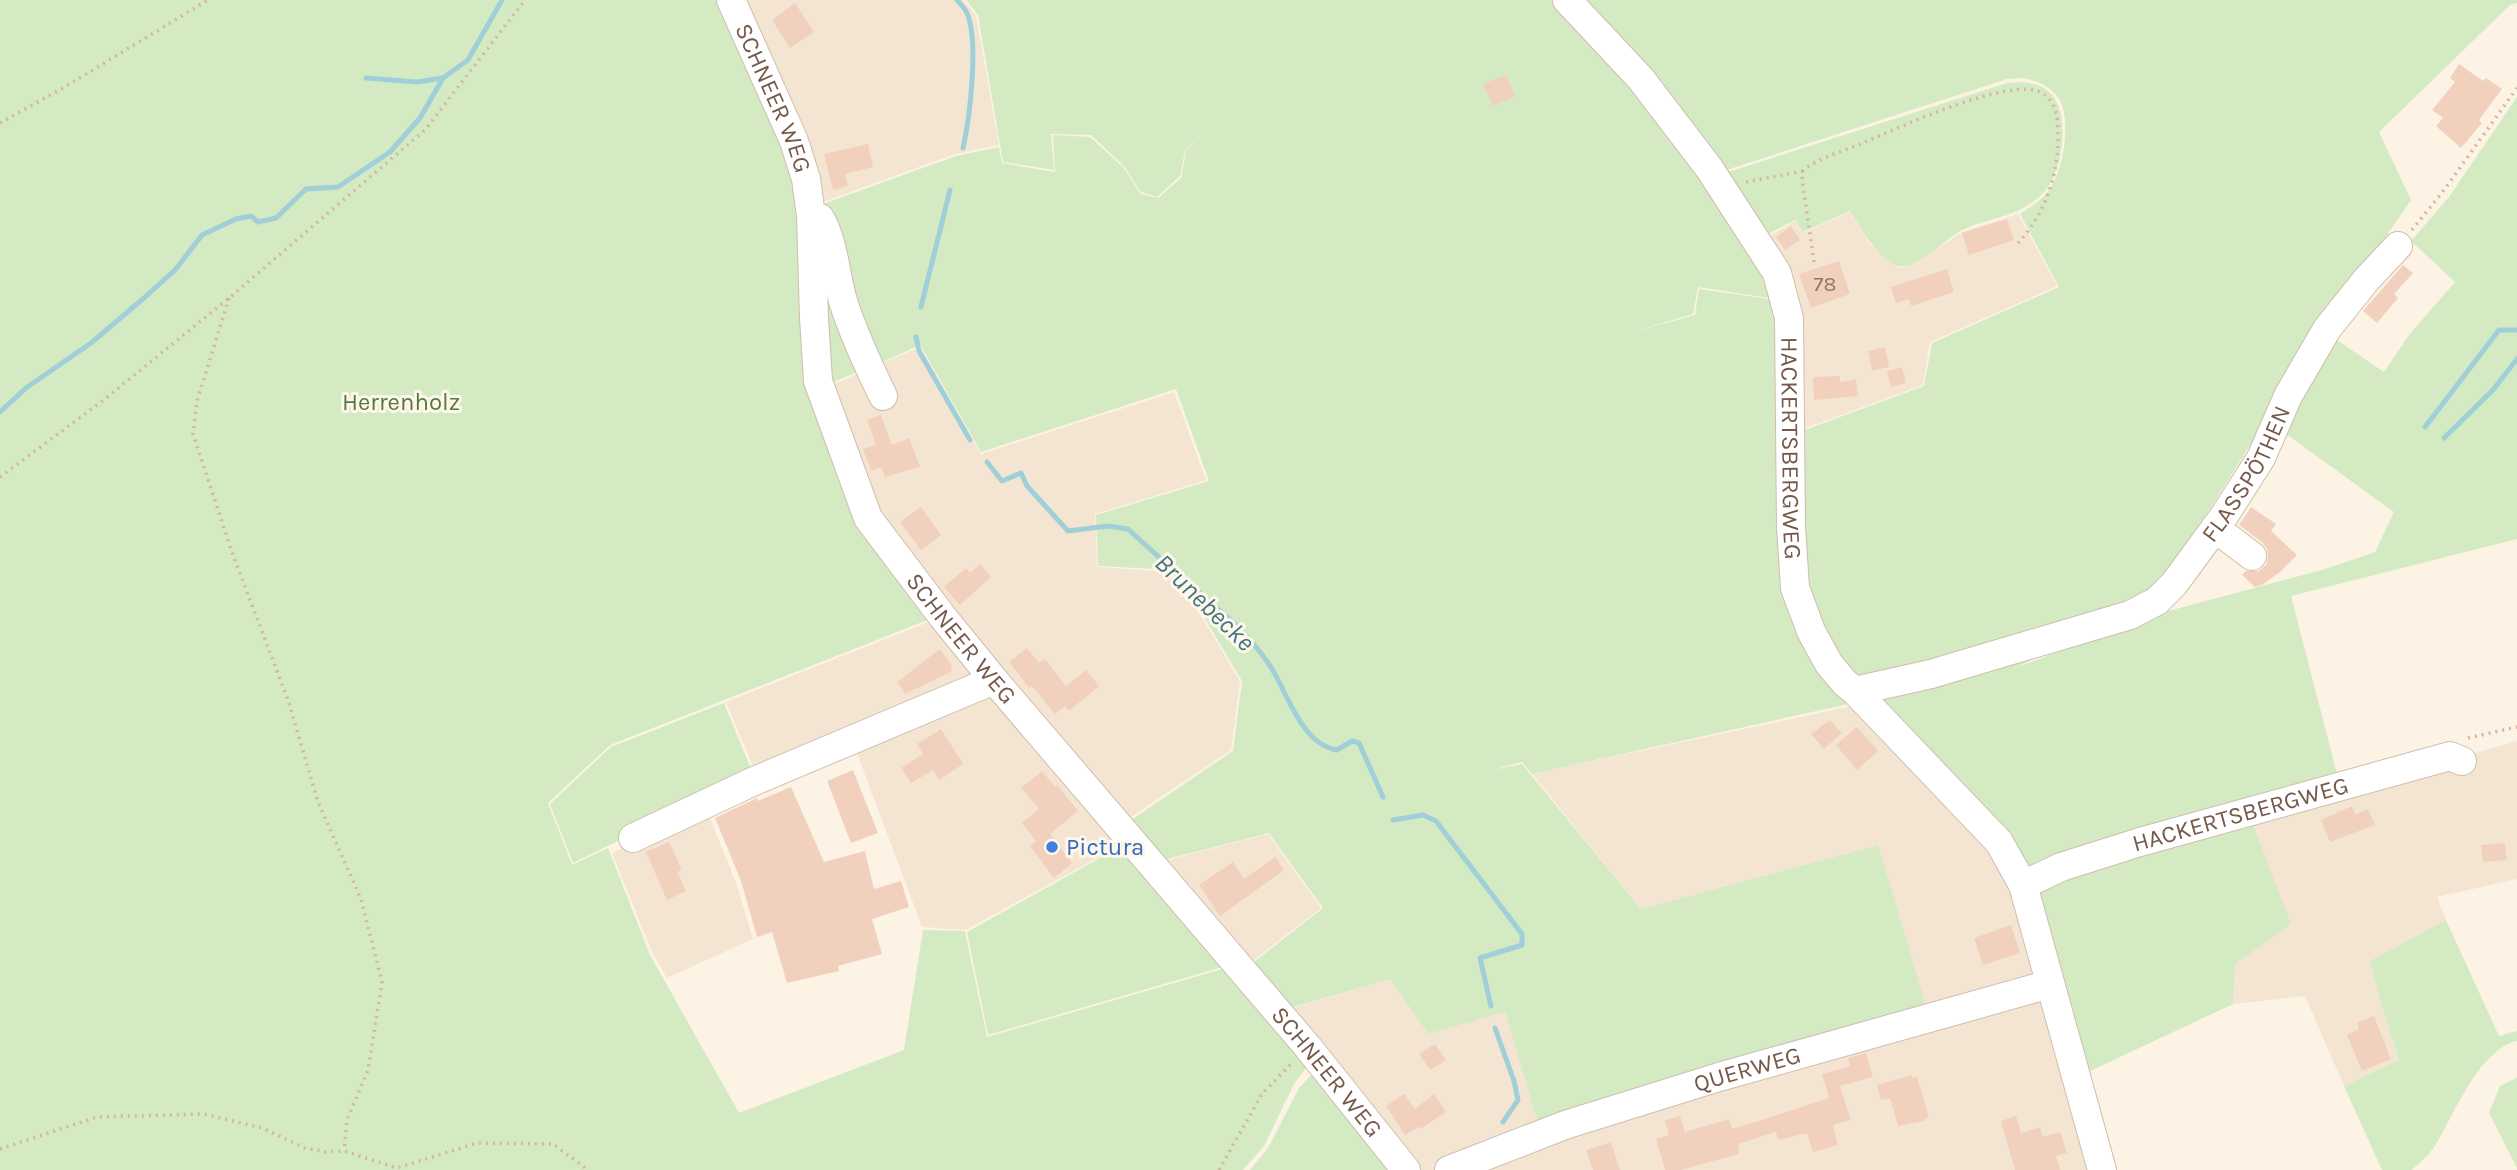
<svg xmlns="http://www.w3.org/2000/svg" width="2517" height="1170" font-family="Karla,sans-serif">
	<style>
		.residential { fill: #f4e5d3 }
		.green { fill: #d3eac3; fill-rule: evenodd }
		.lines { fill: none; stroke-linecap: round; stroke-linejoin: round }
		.stream { stroke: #a0cfd7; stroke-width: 5 }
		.building { fill: #f1d1bd }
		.minor-casing { stroke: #d0bdae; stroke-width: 30 }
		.path { stroke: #d6b5a0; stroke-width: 3.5; stroke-dasharray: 2 5; stroke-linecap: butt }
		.minor { stroke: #fff; stroke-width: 28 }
		.shop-dot { fill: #3f7fe0; stroke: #fff7eb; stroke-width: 2.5 }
		.labels { text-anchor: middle; stroke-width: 6; stroke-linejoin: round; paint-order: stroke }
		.number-label { font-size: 21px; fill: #947767 }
		.street-label { font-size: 24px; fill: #75594a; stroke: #fff7eb }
		.park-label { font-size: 24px; fill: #537a42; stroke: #fff7eb }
		.shop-label { font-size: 24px; fill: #366cbe; stroke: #fff7eb; text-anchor: start }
		.water-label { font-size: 26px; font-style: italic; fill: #417781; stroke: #fff7eb }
	</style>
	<rect width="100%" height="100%" fill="#fcf3e5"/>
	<g class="residential">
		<path d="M742,0H963L976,15L999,145L955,154L823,202Z"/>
		<path d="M1850,212L1870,244L1894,265L1901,268L1917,262L1962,232L2018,214L2057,286L1930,342L1923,385L1797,431L1766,238L1795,221L1803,233Z"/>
		<path d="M920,347L981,454L1174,392L1206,480L1095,514L1097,567L1175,572L1240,681L1231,750L1113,829L1124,843L966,930L922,927L849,732L756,773L726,702L949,614L877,516L827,387Z"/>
		<path d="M1861,704L1964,813L2014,888L2089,1170H1403L1293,1008L1390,979L1428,1034L1505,1012L1539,1126L1878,845L1641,909L1532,774Z"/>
		<path d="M2517,741V879L2437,897L2446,920L2370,961L2384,1014L2399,1060L2344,1086L2305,996L2233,1004L2235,964L2250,817Z"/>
		<path d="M706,808L736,883L753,939L667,978L653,954L612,853Z"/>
		<path d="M1268,834L1321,908L1249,964L1160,862Z"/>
	</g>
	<g class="green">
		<path d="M0,0H720L796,180L812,383L935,617L610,745L548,803L572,865L608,848L650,955L739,1113L904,1050L923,930L965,931L987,1037L1226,968L1307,1067L1294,1084L1264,1146L1243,1170H0Z"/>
		<path d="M966,0H2517V3L2510,5L2379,132L2411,200L2338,306L2153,599L2013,669L2161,613L2322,570L2375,552L2394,512L2282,431L2328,334L2384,372L2409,335L2455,282L2411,241L2449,197L2517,97V539L2291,596L2337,774L2028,873L1871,699L1532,774L1522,762L1492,770L1522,764L1641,909L1878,845L1926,1006L1539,1127L1505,1012L1428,1034L1390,979L1287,1009L1250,965L1323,908L1269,833L1160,861L1128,822L1233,751L1242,681L1176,570L1098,566L1096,515L1209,481L1176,389L981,452L920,345L876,365L823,204L956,156L999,147L1002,163L1055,172L1053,135L1090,137L1123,167L1141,194L1158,198L1181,178L1186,151L1205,129L1185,151L1180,176L1157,197L1141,192L1124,166L1091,135L1051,134L1054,170L1003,162L978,15ZM2023,78C2038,81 2056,88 2062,105C2070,128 2063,175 2046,194C2039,202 2029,208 2020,214L2059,287L1932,343L1924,386L1786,437L1776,300L1699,289L1695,315L1629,333L1693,314L1698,287L1776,299L1708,176L2007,79Z"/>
		<path d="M2023,82C2034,84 2043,85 2051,94C2071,114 2063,174 2043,193C2017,219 1992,216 1962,230C1946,238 1917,270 1898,266C1880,262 1859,226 1850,211L1803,232L1795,220L1764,236L1722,174L2007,83Z"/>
		<path d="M821,235L862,370L826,385Z"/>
		<path d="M724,703L753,774L573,863L550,804L611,747Z"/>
		<path d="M2250,817L2291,924L2235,964L2233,1004L2088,1072L2036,891Z"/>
		<path d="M1125,844L1226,966L988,1035L967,932Z"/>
		<path d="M2446,920L2499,1036L2517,1031V1041C2478,1050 2455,1114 2435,1146C2429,1155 2419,1163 2412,1170H2382L2344,1086L2399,1060L2384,1014L2370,961Z"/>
		<path d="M1316,1070L1395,1170H1250L1268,1148L1299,1088Z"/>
		<path d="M2517,1078V1168L2489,1113L2500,1086Z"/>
	</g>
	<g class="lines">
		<g class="stream">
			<path d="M957,0C960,4 965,8 967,13C979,41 970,117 963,148"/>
			<path d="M366,78L417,82L443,78"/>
			<path d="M921,307L950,190"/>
			<path d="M916,337L919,351L970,440"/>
			<path d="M0,412L26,388L91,343L144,298L175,270L202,235L236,219L251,216L258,222L276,218L306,189L338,187L390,152L420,118L443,78L468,60L502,0"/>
			<path d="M2425,427L2499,330H2517"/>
			<path d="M2444,438L2493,390L2517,359"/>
			<path d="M987,462L1002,481L1021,473L1027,486L1068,531L1108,526L1128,529C1151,550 1174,571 1197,591C1224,614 1253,638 1272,669C1288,695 1302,744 1337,750L1352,741L1359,743L1383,797"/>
			<path d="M1393,820L1423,815L1436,821L1522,934V945L1480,958L1491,1006"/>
			<path d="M1495,1028L1514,1081L1518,1100L1503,1122"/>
		</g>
	</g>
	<g class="building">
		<path d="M795,3L814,32L790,48L772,20Z"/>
		<path d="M2459,64L2483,81L2486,78L2502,89L2479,120L2482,123L2461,148L2436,126L2443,118L2432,110L2455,82L2450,78Z"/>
		<path d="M1506,75L1515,96L1493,106L1483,84Z"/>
		<path d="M868,144L873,167L845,174L848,186L833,190L824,154Z"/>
		<path d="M2007,219L2014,240L1969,255L1962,233Z"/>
		<path d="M1791,226L1800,240L1785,250L1776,237Z"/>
		<path d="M1839,261L1850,294L1811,308L1799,274Z"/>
		<path d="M2403,265L2413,273L2394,294L2398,298L2377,323L2363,311Z"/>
		<path d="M1947,269L1954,292L1911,306L1909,299L1896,303L1891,287Z"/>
		<path d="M1885,347L1889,367L1872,371L1868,351Z"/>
		<path d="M1902,367L1906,383L1891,387L1887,371Z"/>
		<path d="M1840,376V382L1856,379L1858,396L1814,400L1813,377Z"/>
		<path d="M881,415L892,445L909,438L920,467L885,477L881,467L871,471L863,449L876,445L867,420Z"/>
		<path d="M921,507L941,535L921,550L900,522Z"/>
		<path d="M2251,507L2276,524L2271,531L2297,555L2280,572L2262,585L2255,587L2242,575L2246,571H2259L2266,565L2268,557L2267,549L2263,543L2239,525Z"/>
		<path d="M980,564L991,577L960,605L944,587L966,568L970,573Z"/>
		<path d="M1027,648L1039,663L1045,659L1066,686L1086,670L1099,686L1069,711L1065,706L1055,714L1032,686L1029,688L1009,662Z"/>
		<path d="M940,649L952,666L951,672L905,694L897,682Z"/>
		<path d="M1830,720L1842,733L1824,749L1811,734Z"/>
		<path d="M1857,727L1878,751L1857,770L1836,745Z"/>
		<path d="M941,729L963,764L939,780L933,770L911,783L901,768L923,754L917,744Z"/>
		<path d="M853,770L878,833L851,843L827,781Z"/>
		<path d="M1042,771L1055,787L1057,785L1078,811L1050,834L1072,863L1054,878L1030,846L1036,841L1022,823L1039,809L1021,788Z"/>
		<path d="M791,787L824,862L865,851L874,889L901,881L909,907L872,919L882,954L838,966L839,971L787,983L772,932L757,937L741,881L715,818L757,798L758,801Z"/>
		<path d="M2352,806L2355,814L2368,809L2375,825L2330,842L2321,820Z"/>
		<path d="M669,842L682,870L677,872L686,891L667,900L646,852Z"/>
		<path d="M2505,843L2507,860L2483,862L2481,845Z"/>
		<path d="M1275,857L1284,870L1220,916L1199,885L1233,862L1244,879Z"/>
		<path d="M2011,925L2020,953L1983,965L1974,938Z"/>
		<path d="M2374,1016L2391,1059L2362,1071L2347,1035L2359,1029L2357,1023Z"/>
		<path d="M1435,1044L1446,1060L1430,1070L1419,1054Z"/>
		<path d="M1866,1053L1873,1077L1840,1086L1851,1120L1833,1125L1838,1145L1813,1152L1807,1133L1778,1140L1776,1132L1738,1144L1739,1154L1680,1170H1665L1656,1139L1669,1135L1665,1120L1680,1116L1685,1132L1729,1119L1732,1129L1771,1117L1829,1098L1822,1074L1850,1066L1848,1058Z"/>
		<path d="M1912,1075L1913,1078L1917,1077L1929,1117L1925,1119V1121L1898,1126L1890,1098L1881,1100L1877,1085Z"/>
		<path d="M1404,1094L1415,1109L1434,1094L1446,1112L1420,1129L1419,1127L1405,1135L1386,1106Z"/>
		<path d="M2016,1116L2021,1133L2040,1127L2043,1137L2060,1132L2067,1153L2056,1156L2060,1170H2015L2001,1121Z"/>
		<path d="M1611,1142L1620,1170H1593L1586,1150Z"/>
	</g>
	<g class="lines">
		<g class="minor-casing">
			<g id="minor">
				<path id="s1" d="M731,0L794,141L806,179L811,216L814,318L818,381L868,518L942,616L994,680L1307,1046L1406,1170"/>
				<path id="s2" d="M1567,0L1641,79L1709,168L1777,273L1789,318L1791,527L1795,588L1811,631L1829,664L1845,683L1855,691L1999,842L2023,885L2102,1170"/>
				<path d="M820,218C834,242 835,273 843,301C853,333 868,365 883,396"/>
				<path d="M2215,528L2252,556"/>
				<path id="s3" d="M1855,691L1931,674L2130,615L2157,601L2174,584L2224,516L2261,458L2288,396L2327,329L2367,279L2398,246"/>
				<path d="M633,838L752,782L994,680"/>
				<path id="s4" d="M2023,885L2061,867L2140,842L2450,756L2462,761"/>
				<path id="s5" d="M1449,1170L1565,1125L1719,1077L2050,984"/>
			</g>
		</g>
		<g class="path">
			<path d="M0,123L63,88L208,0"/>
			<path d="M1746,182L1803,171"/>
			<path d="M2412,230L2444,190L2517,88"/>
			<path d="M1814,262L1802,179L1803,171L1807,167C1825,156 1846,150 1865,142C1898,128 2012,75 2042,93C2059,103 2058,124 2058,141C2057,179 2044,215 2018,243"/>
			<path d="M229,298L197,401L193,434L233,555L288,700L318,802L361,899L382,982L368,1070L347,1120L344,1151"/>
			<path d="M0,477L105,399L229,298L425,130L525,0"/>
			<path d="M2468,738L2517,727"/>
			<path d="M0,1149L97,1117L204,1114L262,1128L305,1148L326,1152L344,1151L397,1168L477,1143L553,1144L588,1170"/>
			<path d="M1219,1170L1262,1094L1291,1064"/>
		</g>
		<use href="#minor" class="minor"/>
	</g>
	<circle class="shop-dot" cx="1052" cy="847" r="7"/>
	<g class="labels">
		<g class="number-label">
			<text x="1825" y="291">78</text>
		</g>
		<g class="street-label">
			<text dy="8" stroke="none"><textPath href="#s1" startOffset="107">SCHNEER WEG</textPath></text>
			<text dy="8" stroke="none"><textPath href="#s2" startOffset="522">HACKERTSBERGWEG</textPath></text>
			<text dy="8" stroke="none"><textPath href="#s3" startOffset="472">FLASSPÖTHEN</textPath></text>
			<text dy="8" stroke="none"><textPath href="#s1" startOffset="695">SCHNEER WEG</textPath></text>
			<text dy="8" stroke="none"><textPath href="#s4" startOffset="229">HACKERTSBERGWEG</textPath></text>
			<text dy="8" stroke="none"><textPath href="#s5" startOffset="315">QUERWEG</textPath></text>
			<text dy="8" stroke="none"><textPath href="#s1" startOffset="1262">SCHNEER WEG</textPath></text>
		</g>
		<g class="park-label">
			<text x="401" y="410">Herrenholz</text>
		</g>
		<g class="shop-label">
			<text x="1066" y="855">Pictura</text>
		</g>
		<g class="water-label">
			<text transform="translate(1205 602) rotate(44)" y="9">Brunebecke</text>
		</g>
	</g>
</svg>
